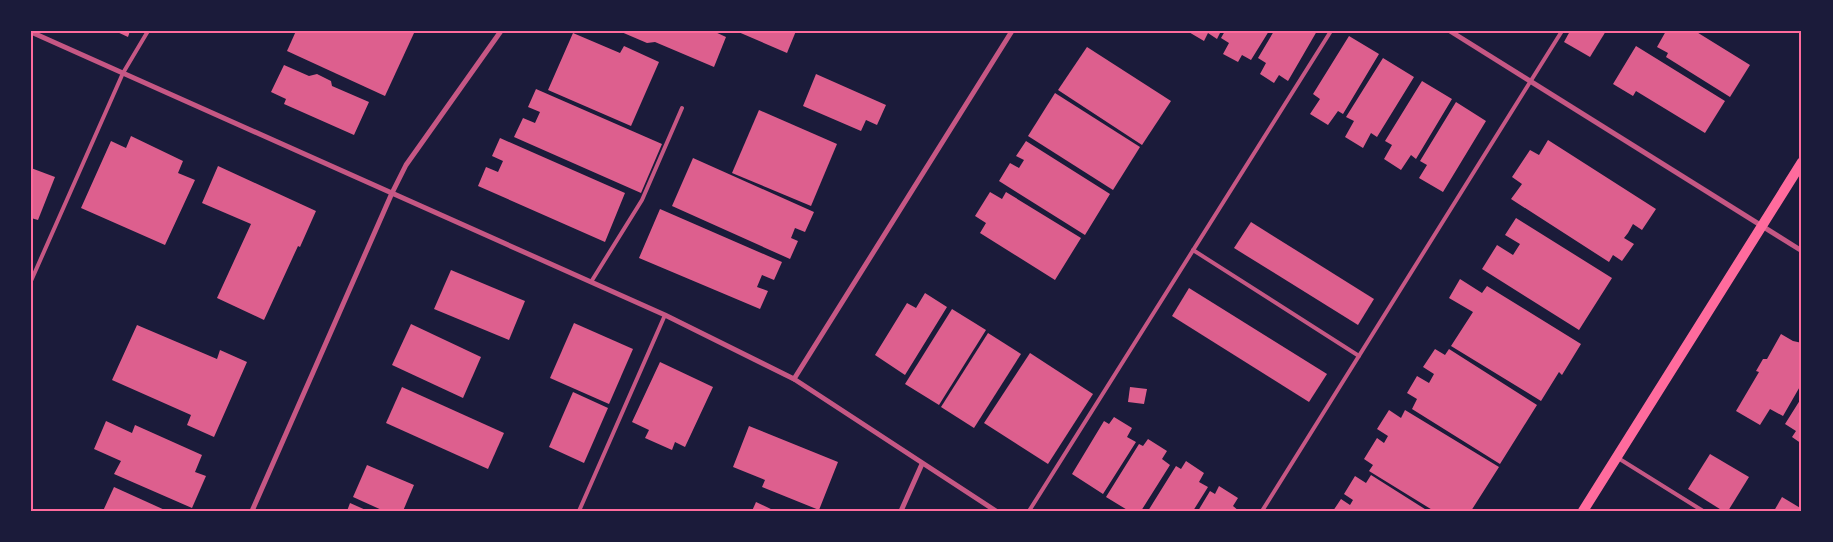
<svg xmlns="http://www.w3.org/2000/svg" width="1833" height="542" font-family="Manrope,sans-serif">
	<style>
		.building { fill: #dd5f8e }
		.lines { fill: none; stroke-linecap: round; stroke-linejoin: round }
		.service { stroke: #c65784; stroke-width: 4 }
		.minor { stroke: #c65784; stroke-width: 5 }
		.secondary { stroke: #ff6b9d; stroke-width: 10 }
		.neatline { fill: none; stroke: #ff6b9d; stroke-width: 2 }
	</style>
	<rect width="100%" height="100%" fill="#1b1b3a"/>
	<g class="building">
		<path d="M115,31H130L128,37Z"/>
		<path d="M296,31H411L414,33L385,96L287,51Z"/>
		<path d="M619,31H713L726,37L714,67L655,42L647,43Z"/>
		<path d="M736,31H796L787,53Z"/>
		<path d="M1187,31H1221L1217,39L1208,33L1204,41Z"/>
		<path d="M1225,31H1269L1251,60L1242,55L1238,62L1223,54L1229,43L1221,38Z"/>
		<path d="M1274,31H1317L1288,81L1279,75L1274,83L1260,74L1266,63L1258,58Z"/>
		<path d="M1570,31H1606L1590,57L1564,42Z"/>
		<path d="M1666,31H1695L1750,65L1730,97L1666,57L1668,53L1657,47Z"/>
		<path d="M573,33L620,53L624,46L659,62L631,126L548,90Z"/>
		<path d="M1349,36L1379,54L1343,114L1338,111L1328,125L1310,114L1320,99L1313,94Z"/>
		<path d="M1636,46L1725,101L1705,133L1636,91L1633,96L1613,84Z"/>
		<path d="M1087,47L1171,101L1142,145L1058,90Z"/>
		<path d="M1383,58L1414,77L1377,137L1371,133L1363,148L1345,137L1354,121L1346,117Z"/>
		<path d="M284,65L309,76L317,74L331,81L332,86L369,102L354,135L284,104L286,99L271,92Z"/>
		<path d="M816,74L886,105L877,125L866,120L861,131L803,106Z"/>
		<path d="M1422,81L1452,99L1416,159L1411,155L1401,170L1384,159L1392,145L1385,141Z"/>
		<path d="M536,89L662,144L641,193L514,137L523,118L535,123L540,112L528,107Z"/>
		<path d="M1055,93L1140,147L1113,190L1028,136Z"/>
		<path d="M1456,102L1486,121L1443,192L1419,178L1427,165L1420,161Z"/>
		<path d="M759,110L837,144L811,206L732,173Z"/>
		<path d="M131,136L183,161L178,173L195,180L165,245L81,208L111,141L126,148Z"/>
		<path d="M500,138L625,193L605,242L478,186L486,167L498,172L503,161L492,156Z"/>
		<path d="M1548,140L1656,209L1642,230L1633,224L1628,233L1624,238L1634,244L1622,261L1613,255L1609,262L1511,199L1522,184L1512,177L1530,150L1539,155Z"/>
		<path d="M1026,141L1110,194L1085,235L999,181L1010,163L1019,168L1024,160L1016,156Z"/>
		<path d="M693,158L814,212L805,232L795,228L791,238L798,241L790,259L672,206Z"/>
		<path d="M218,166L316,211L300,247L298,246L264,320L217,298L251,224L202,203Z"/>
		<path d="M31,168L55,177L38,220L31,218Z"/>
		<path d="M990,192L1002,199L1006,192L1081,238L1055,280L980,233L986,223L975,216Z"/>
		<path d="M660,209L782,262L774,280L762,275L757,287L768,291L760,309L639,258Z"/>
		<path d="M1516,218L1612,278L1579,330L1482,269L1497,245L1513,255L1520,244L1505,235Z"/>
		<path d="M1251,222L1374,299L1358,325L1234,248Z"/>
		<path d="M451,270L525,301L509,340L434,309Z"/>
		<path d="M1460,279L1482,293L1487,286L1581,344L1562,375L1559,372L1541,401L1451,346L1473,312L1449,298Z"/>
		<path d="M1189,288L1327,374L1309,402L1172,316Z"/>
		<path d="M925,293L947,307L905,375L875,355L907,303L916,308Z"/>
		<path d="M952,309L986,330L939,405L905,384Z"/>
		<path d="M574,323L633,349L609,404L550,378Z"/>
		<path d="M411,324L481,357L463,398L392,365Z"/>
		<path d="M137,325L217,359L220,350L247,362L214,437L187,425L191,415L112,380Z"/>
		<path d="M988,333L1021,354L974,428L941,407Z"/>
		<path d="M1781,334L1793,341L1802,343V383L1783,416L1770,409L1760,425L1736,411L1759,372L1756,371L1763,359H1767Z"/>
		<path d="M1435,349L1445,355L1449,349L1537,405L1500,464L1412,409L1417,399L1407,393L1417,376L1429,383L1434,374L1423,367Z"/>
		<path d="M1030,353L1093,394L1048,464L984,423Z"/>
		<path d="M660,362L713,387L685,447L675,442L672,450L645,438L649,430L632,422Z"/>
		<path d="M402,387L504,433L488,469L386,423Z"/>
		<path d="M1130,387L1147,389L1144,404L1128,402Z"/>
		<path d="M573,392L608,408L584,463L549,447Z"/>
		<path d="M1802,397V444L1792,437L1796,431L1785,424Z"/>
		<path d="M1389,410L1401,418L1405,410L1499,467L1471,511H1434L1369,471L1373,465L1364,459L1377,438L1384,443L1388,436L1377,429Z"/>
		<path d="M1114,417L1132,428L1127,437L1136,442L1103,494L1072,474L1104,421L1109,424Z"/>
		<path d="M106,421L132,433L135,425L202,455L195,472L206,476L192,508L114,474L121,461L94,449Z"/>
		<path d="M749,426L838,462L819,510L762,487L765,480L733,467Z"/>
		<path d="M1148,439L1167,451L1162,459L1170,465L1141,511H1129L1106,497L1139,444L1143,446Z"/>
		<path d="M1710,454L1749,477L1728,511H1723L1688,489Z"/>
		<path d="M1186,461L1204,473L1199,482L1208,487L1193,511H1148L1176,466L1181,469Z"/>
		<path d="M367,465L414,485L403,511H384L353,497Z"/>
		<path d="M1371,475L1428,511H1333L1341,499L1350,505L1353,500L1344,494L1355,476L1366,483Z"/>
		<path d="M1219,486L1238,498L1233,506L1239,511H1198L1210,491L1215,494Z"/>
		<path d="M114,487L167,511H103Z"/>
		<path d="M1782,497L1802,509V511H1774Z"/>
		<path d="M756,502L775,511H752Z"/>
		<path d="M350,503L368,511H347Z"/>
	</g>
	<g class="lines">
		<g class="service">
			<path d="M1193,250L1359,356"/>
			<path d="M31,281L123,73L148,31"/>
			<path d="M591,282L642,200L682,108"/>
			<path d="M1618,458L1703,511"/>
			<path d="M579,511L665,315"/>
			<path d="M1029,511L1331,31"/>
			<path d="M1262,511L1562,31"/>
		</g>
		<g class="minor">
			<path d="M1450,31L1802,251"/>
			<path d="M31,32L665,315L794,379L996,511"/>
			<path d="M794,379L1012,31"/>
			<path d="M252,511L392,193L406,165L501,31"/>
			<path d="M901,511L922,464"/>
		</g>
		<path class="secondary" d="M1583,511L1802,162"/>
	</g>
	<rect width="1833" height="542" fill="none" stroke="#1b1b3a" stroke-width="65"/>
	<rect x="32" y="32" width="1768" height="478" class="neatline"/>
</svg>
